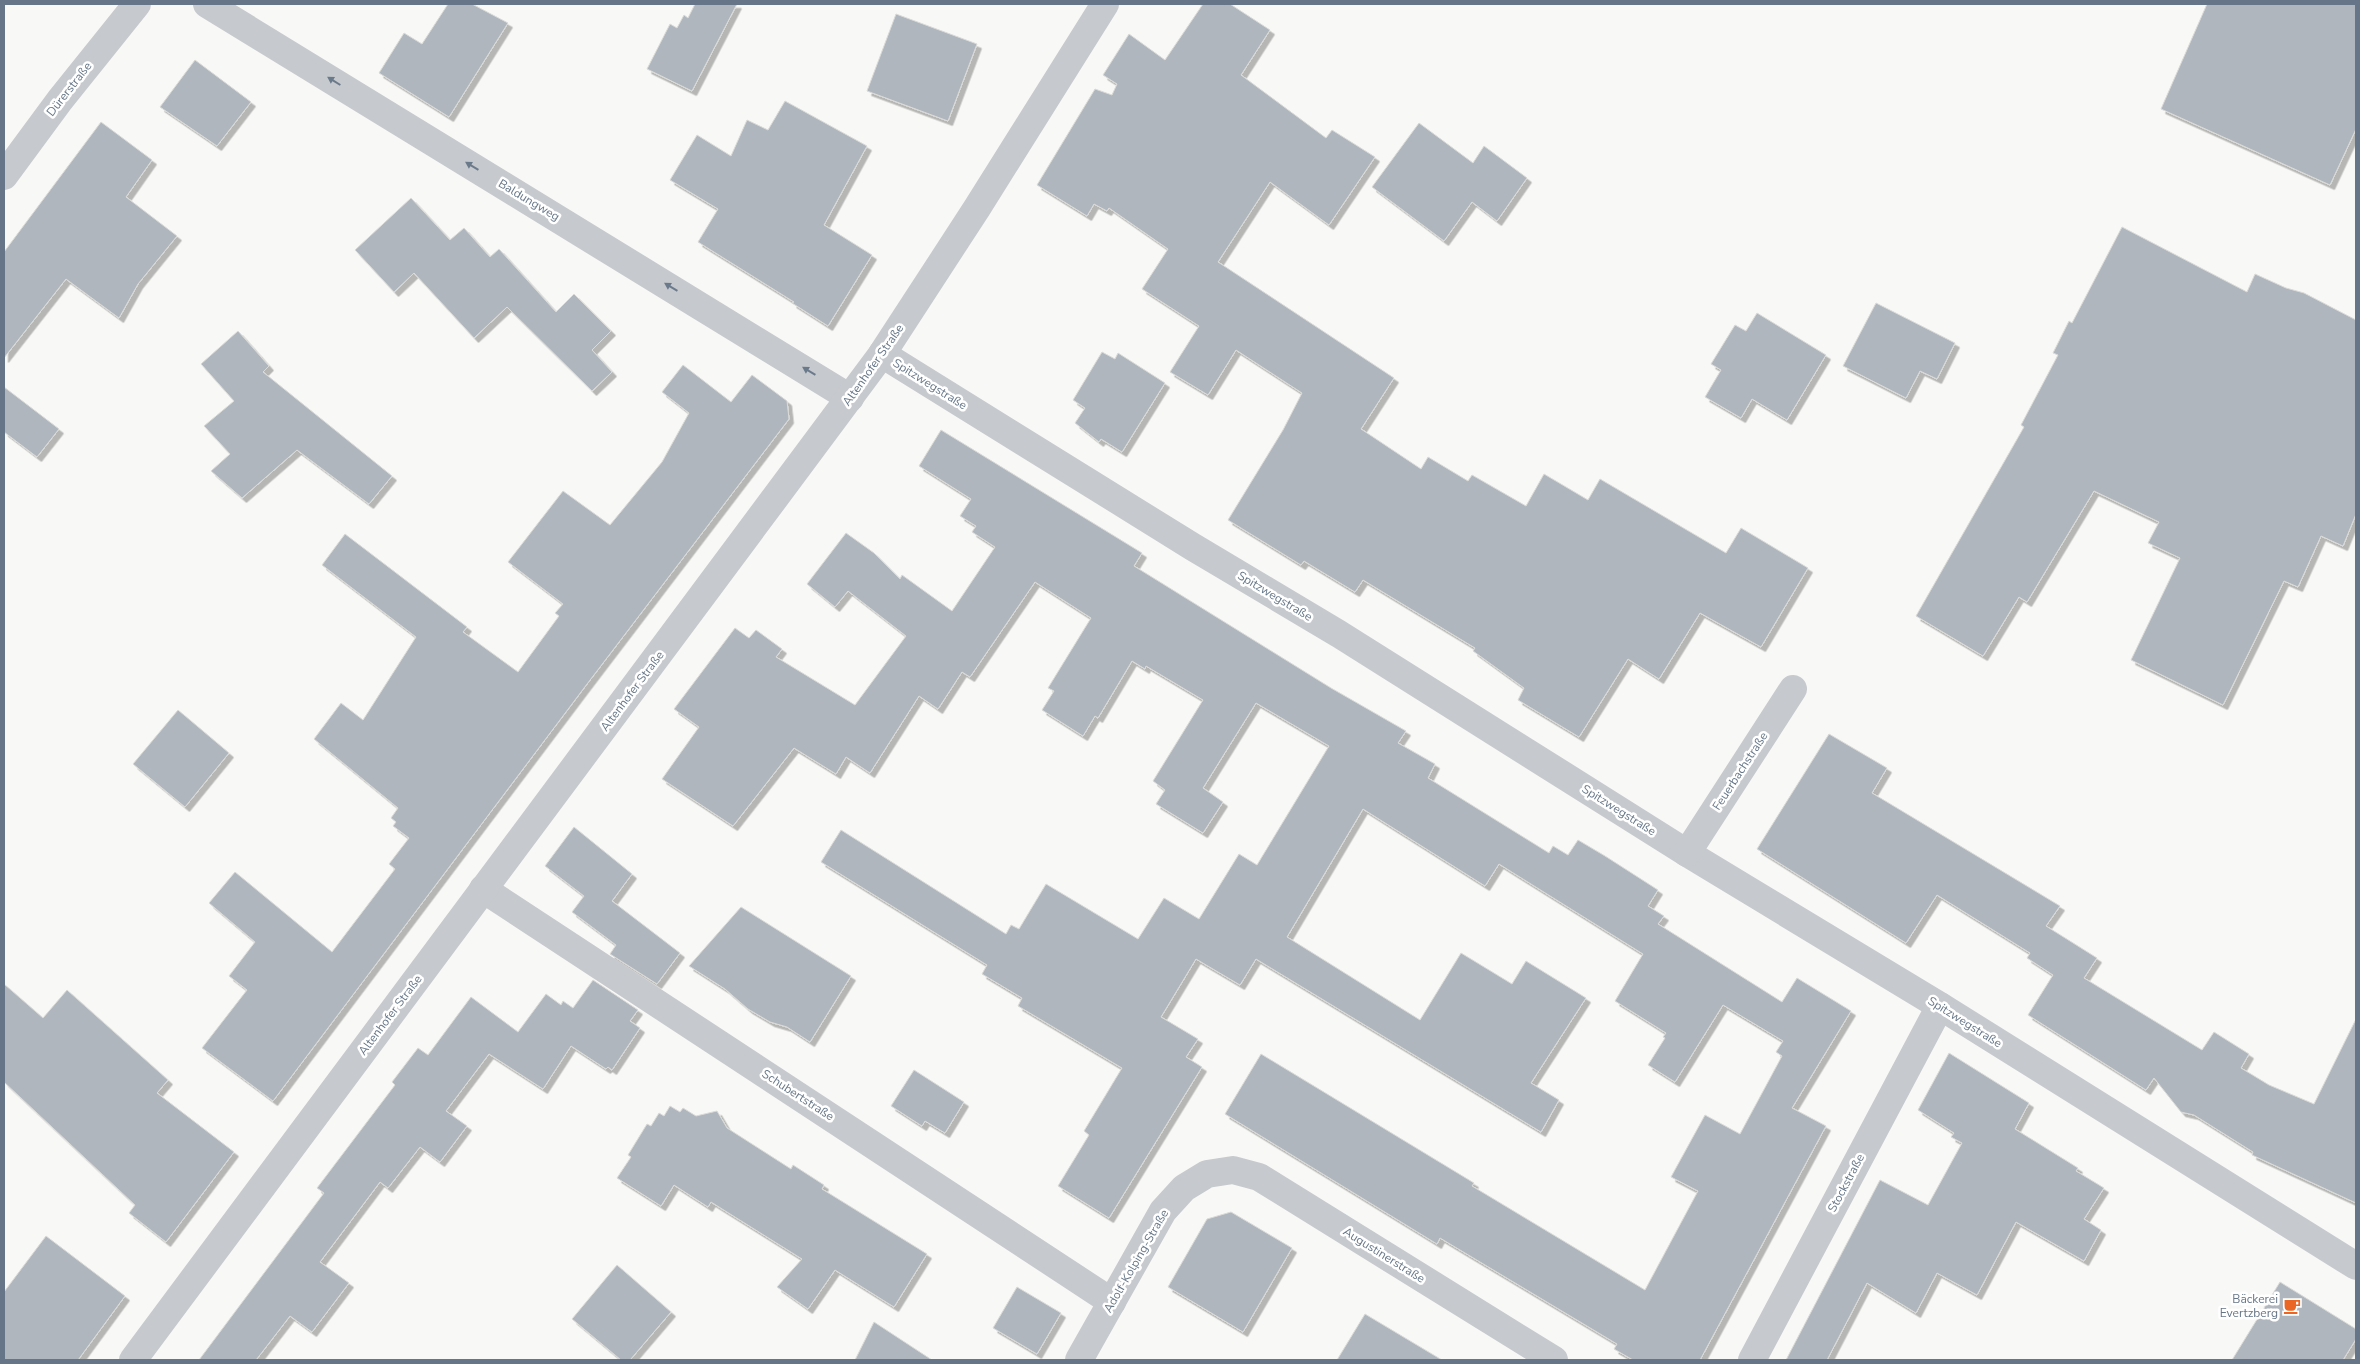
<svg xmlns="http://www.w3.org/2000/svg" width="2360" height="1364" font-family="'Nunito Sans',sans-serif">
	<style>
		.building { fill: #afb6bd; stroke: #dadad8; filter: url(#shadow) }
		.lines { fill: none; stroke-linecap: round; stroke-linejoin: round }
		.minor { stroke: #c6c9cd; stroke-width: 28 }
		.oneway { fill: #6b7a8b }
		.labels { text-anchor: middle; stroke-width: 5; stroke-linejoin: round; paint-order: stroke }
		.street-label { font-size: 12px; fill: #667688; stroke: #fff }
		.poi-label { font-size: 12px; fill: #667688; stroke: #fff; text-anchor: end }
	</style>
	<defs>
		<filter id="shadow"><feDropShadow dx="4.5" dy="4.5" stdDeviation="0" flood-color="#0004"/></filter>
	</defs>
	<rect width="100%" height="100%" fill="#f8f8f6"/>
	<g class="building">
		<path d="M448,4H472L508,23L449,117L379,73L404,33L422,44Z"/>
		<path d="M695,4H737L692,91L647,69L670,24L677,28L684,15L688,18Z"/>
		<path d="M1203,4H1230L1270,30L1241,75L1326,138L1332,130L1375,157L1329,225L1270,182L1218,262L1394,378L1361,429L1421,469L1428,457L1468,481L1472,475L1526,506L1544,474L1588,500L1600,479L1726,553L1741,528L1808,568L1761,647L1700,613L1659,679L1628,659L1579,737L1518,700L1524,688L1473,651L1475,648L1363,580L1355,592L1304,561L1301,565L1228,520L1283,430L1302,393L1236,350L1208,395L1170,372L1199,326L1142,289L1168,249L1109,208L1107,211L1094,204L1087,216L1037,185L1095,89L1112,95L1117,84L1103,75L1129,34L1165,60Z"/>
		<path d="M2207,4H2356V129L2330,185L2161,109Z"/>
		<path d="M896,14L977,44L948,121L867,91Z"/>
		<path d="M195,60L251,102L217,146L160,107Z"/>
		<path d="M785,101L867,146L824,225L872,255L828,326L792,303L794,302L698,242L718,209L670,180L697,135L731,156L747,120L768,130Z"/>
		<path d="M101,122L152,160L126,197L177,236L138,284L119,318L66,279L4,358V252Z"/>
		<path d="M1419,123L1473,163L1484,146L1527,178L1497,221L1472,202L1444,241L1372,187Z"/>
		<path d="M411,198L450,240L464,228L490,257L499,249L556,312L574,294L611,331L592,350L612,372L592,391L507,307L474,338L414,273L394,292L355,250Z"/>
		<path d="M2122,227L2247,292L2255,274L2286,288L2304,293L2356,320V514L2343,546L2321,536L2298,587L2284,581L2223,705L2131,660L2180,558L2148,543L2159,522L2094,491L2027,602L2019,597L1983,656L1916,616L2024,427L2021,425L2058,355L2053,353L2069,321L2072,323Z"/>
		<path d="M1876,303L1955,343L1937,379L1920,371L1906,398L1843,366Z"/>
		<path d="M1757,313L1826,355L1787,420L1752,399L1741,418L1705,397L1721,370L1711,364L1735,325L1746,331Z"/>
		<path d="M238,331L269,366L263,372L392,476L369,504L297,450L242,498L211,471L230,454L204,426L234,401L201,364Z"/>
		<path d="M1102,352L1115,359L1118,353L1165,383L1122,452L1101,439L1099,442L1075,423L1085,408L1073,400Z"/>
		<path d="M683,365L731,402L752,375L787,401L789,419L584,688L273,1101L202,1048L247,990L229,976L255,942L209,903L235,872L332,952L395,869L389,864L409,838L393,826L396,822L391,818L398,808L314,739L341,703L363,720L416,637L322,565L345,534L467,627L463,632L518,672L559,616L555,613L563,604L508,562L563,491L610,525L662,462L689,413L662,392Z"/>
		<path d="M4,387L59,429L37,457L4,432Z"/>
		<path d="M941,430L1142,553L1134,566L1331,688L1406,731L1398,743L1435,764L1428,778L1549,853L1553,846L1568,855L1578,840L1605,856L1658,890L1648,906L1664,916L1658,924L1782,1002L1797,978L1851,1011L1792,1108L1826,1126L1700,1360H1633L1614,1349L1617,1344L1440,1238L1437,1244L1225,1114L1261,1054L1474,1183L1472,1186L1645,1290L1698,1191L1671,1177L1705,1115L1740,1134L1782,1056L1776,1052L1783,1041L1723,1005L1675,1082L1648,1065L1665,1038L1663,1037L1666,1033L1615,1001L1643,954L1499,864L1485,886L1363,809L1287,937L1420,1020L1461,953L1512,984L1526,961L1586,998L1531,1083L1559,1100L1541,1132L1256,959L1240,985L1196,959L1161,1017L1198,1039L1186,1057L1202,1067L1109,1218L1058,1186L1089,1135L1084,1131L1122,1068L1018,1006L1022,998L982,974L987,965L821,862L841,830L1006,934L1011,925L1019,929L1046,884L1138,939L1164,898L1199,919L1239,854L1257,865L1329,746L1256,703L1203,788L1223,802L1203,833L1156,804L1165,790L1153,781L1203,700L1146,666L1145,669L1132,661L1098,718L1095,716L1083,736L1042,710L1054,691L1048,688L1091,618L1035,582L970,677L962,672L938,709L919,696L870,773L846,757L836,774L794,748L733,826L662,779L699,727L674,709L735,628L749,638L756,630L782,649L776,657L855,705L906,636L848,591L835,607L807,584L846,533L874,553L900,579L902,575L952,611L995,547L972,532L976,526L960,516L971,499L919,466Z"/>
		<path d="M178,710L229,753L185,807L133,764Z"/>
		<path d="M1829,734L1887,768L1872,793L2060,906L2046,926L2097,958L2084,978L2202,1050L2214,1032L2249,1054L2241,1068L2269,1085L2314,1104L2356,1019V1203L2252,1155L2253,1152L2194,1115L2181,1112L2154,1078L2146,1090L2028,1015L2053,975L2027,958L2030,953L1937,895L1906,943L1757,849Z"/>
		<path d="M574,827L632,874L612,901L680,953L657,984L610,954L616,945L572,912L584,896L545,866Z"/>
		<path d="M741,907L851,976L810,1042L787,1027L770,1022L748,1009L725,989L689,966Z"/>
		<path d="M593,980L638,1010L630,1021L640,1028L612,1070L608,1067L606,1069L571,1046L543,1089L489,1054L446,1111L467,1126L440,1162L420,1147L388,1188L380,1182L320,1262L349,1283L312,1332L290,1316L256,1360H199L324,1193L317,1188L395,1085L392,1082L418,1048L428,1055L471,997L518,1032L546,994L561,1005L563,1001L573,1008Z"/>
		<path d="M4,984L43,1018L67,990L168,1080L157,1093L234,1152L166,1242L129,1213L135,1205L4,1082Z"/>
		<path d="M1949,1053L2029,1103L2015,1129L2078,1168L2076,1171L2104,1188L2084,1219L2101,1230L2084,1261L2016,1222L1977,1295L1937,1273L1916,1313L1867,1283L1827,1360H1786L1880,1180L1928,1205L1962,1143L1951,1137L1954,1133L1918,1110Z"/>
		<path d="M914,1070L964,1102L945,1133L925,1121L922,1126L891,1106Z"/>
		<path d="M670,1106L680,1112L683,1108L696,1116L717,1111L727,1128L791,1169L793,1165L824,1185L822,1189L927,1254L894,1307L835,1270L808,1309L777,1287L802,1259L711,1202L708,1207L674,1185L661,1206L617,1178L631,1157L628,1155L647,1124L651,1126L659,1113L664,1116Z"/>
		<path d="M1231,1212L1292,1248L1243,1332L1168,1287L1207,1219Z"/>
		<path d="M46,1236L125,1296L78,1360H4V1292Z"/>
		<path d="M617,1265L671,1312L630,1360H621L572,1319Z"/>
		<path d="M2280,1282L2356,1329V1339L2343,1360H2232Z"/>
		<path d="M1017,1287L1061,1313L1037,1354L993,1328Z"/>
		<path d="M1365,1314L1442,1360H1337Z"/>
		<path d="M874,1322L932,1360H855Z"/>
	</g>
	<g class="lines">
		<g class="minor">
			<path d="M207,4L850,398"/>
			<path d="M4,176L60,100L137,4"/>
			<path d="M882,354L1193,547L1339,634L1687,853L1940,1006L2356,1266"/>
			<path d="M1687,853L1793,689"/>
			<path d="M483,889L1112,1302"/>
			<path d="M133,1360L882,354L977,208L1105,4"/>
			<path d="M1079,1360L1163,1211L1184,1188L1207,1174L1233,1170L1259,1177L1554,1360"/>
			<path d="M1752,1360L1940,1006"/>
		</g>
	</g>
	<defs><path id="oneway-solid" d="M-6-.8H1V-3.2L6.5 0L1 3.2V.8H-6Z" transform="scale(1.25)"/></defs>
	<g class="oneway">
		<use href="#oneway-solid" transform="translate(334 81) rotate(-148)"/>
		<use href="#oneway-solid" transform="translate(472 166) rotate(-149)"/>
		<use href="#oneway-solid" transform="translate(671 287) rotate(-149)"/>
		<use href="#oneway-solid" transform="translate(809 371) rotate(-149)"/>
	</g>
	<defs>
		<g id="cafe-bare" transform="scale(1.35)"><path d="M-5.5-4.5H6V0H3Q3 3.5 0 3.5H-2.5Q-5.5 3.5-5.5 0ZM3-3.2v2h1.7v-2ZM-6 4.5H4V6H-6Z" fill="#e96625" stroke="#fff" stroke-width="2.5" paint-order="stroke"/></g>
	</defs>
	<g fill-rule="evenodd">
		<use href="#cafe-bare" x="2292" y="1306"/>
	</g>
	<g class="labels">
		<g class="street-label">
			<text transform="translate(69 89) rotate(-52)" y="4">Dürerstraße</text>
			<text transform="translate(529 200) rotate(31)" y="4">Baldungweg</text>
			<text transform="translate(873 365) rotate(-55)" y="4">Altenhofer Straße</text>
			<text transform="translate(930 384) rotate(32)" y="4">Spitzwegstraße</text>
			<text transform="translate(1275 596) rotate(31)" y="4">Spitzwegstraße</text>
			<text transform="translate(632 691) rotate(-53)" y="4">Altenhofer Straße</text>
			<text transform="translate(1740 771) rotate(-57)" y="4">Feuerbachstraße</text>
			<text transform="translate(1619 810) rotate(32)" y="4">Spitzwegstraße</text>
			<text transform="translate(390 1015) rotate(-53)" y="4">Altenhofer Straße</text>
			<text transform="translate(1965 1022) rotate(32)" y="4">Spitzwegstraße</text>
			<text transform="translate(798 1095) rotate(33)" y="4">Schubertstraße</text>
			<text transform="translate(1846 1183) rotate(-62)" y="4">Stockstraße</text>
			<text transform="translate(1384 1255) rotate(32)" y="4">Augustinerstraße</text>
			<text transform="translate(1136 1261) rotate(-60)" y="4">Adolf-Kolping-Straße</text>
		</g>
		<g class="poi-label">
			<text x="2278" y="1303">Bäckerei<tspan x="2278" dy="14">Evertzberg</tspan></text>
		</g>
	</g>
	<rect width="2360" height="1364" fill="none" stroke="#667688" stroke-width="10"/>
</svg>
